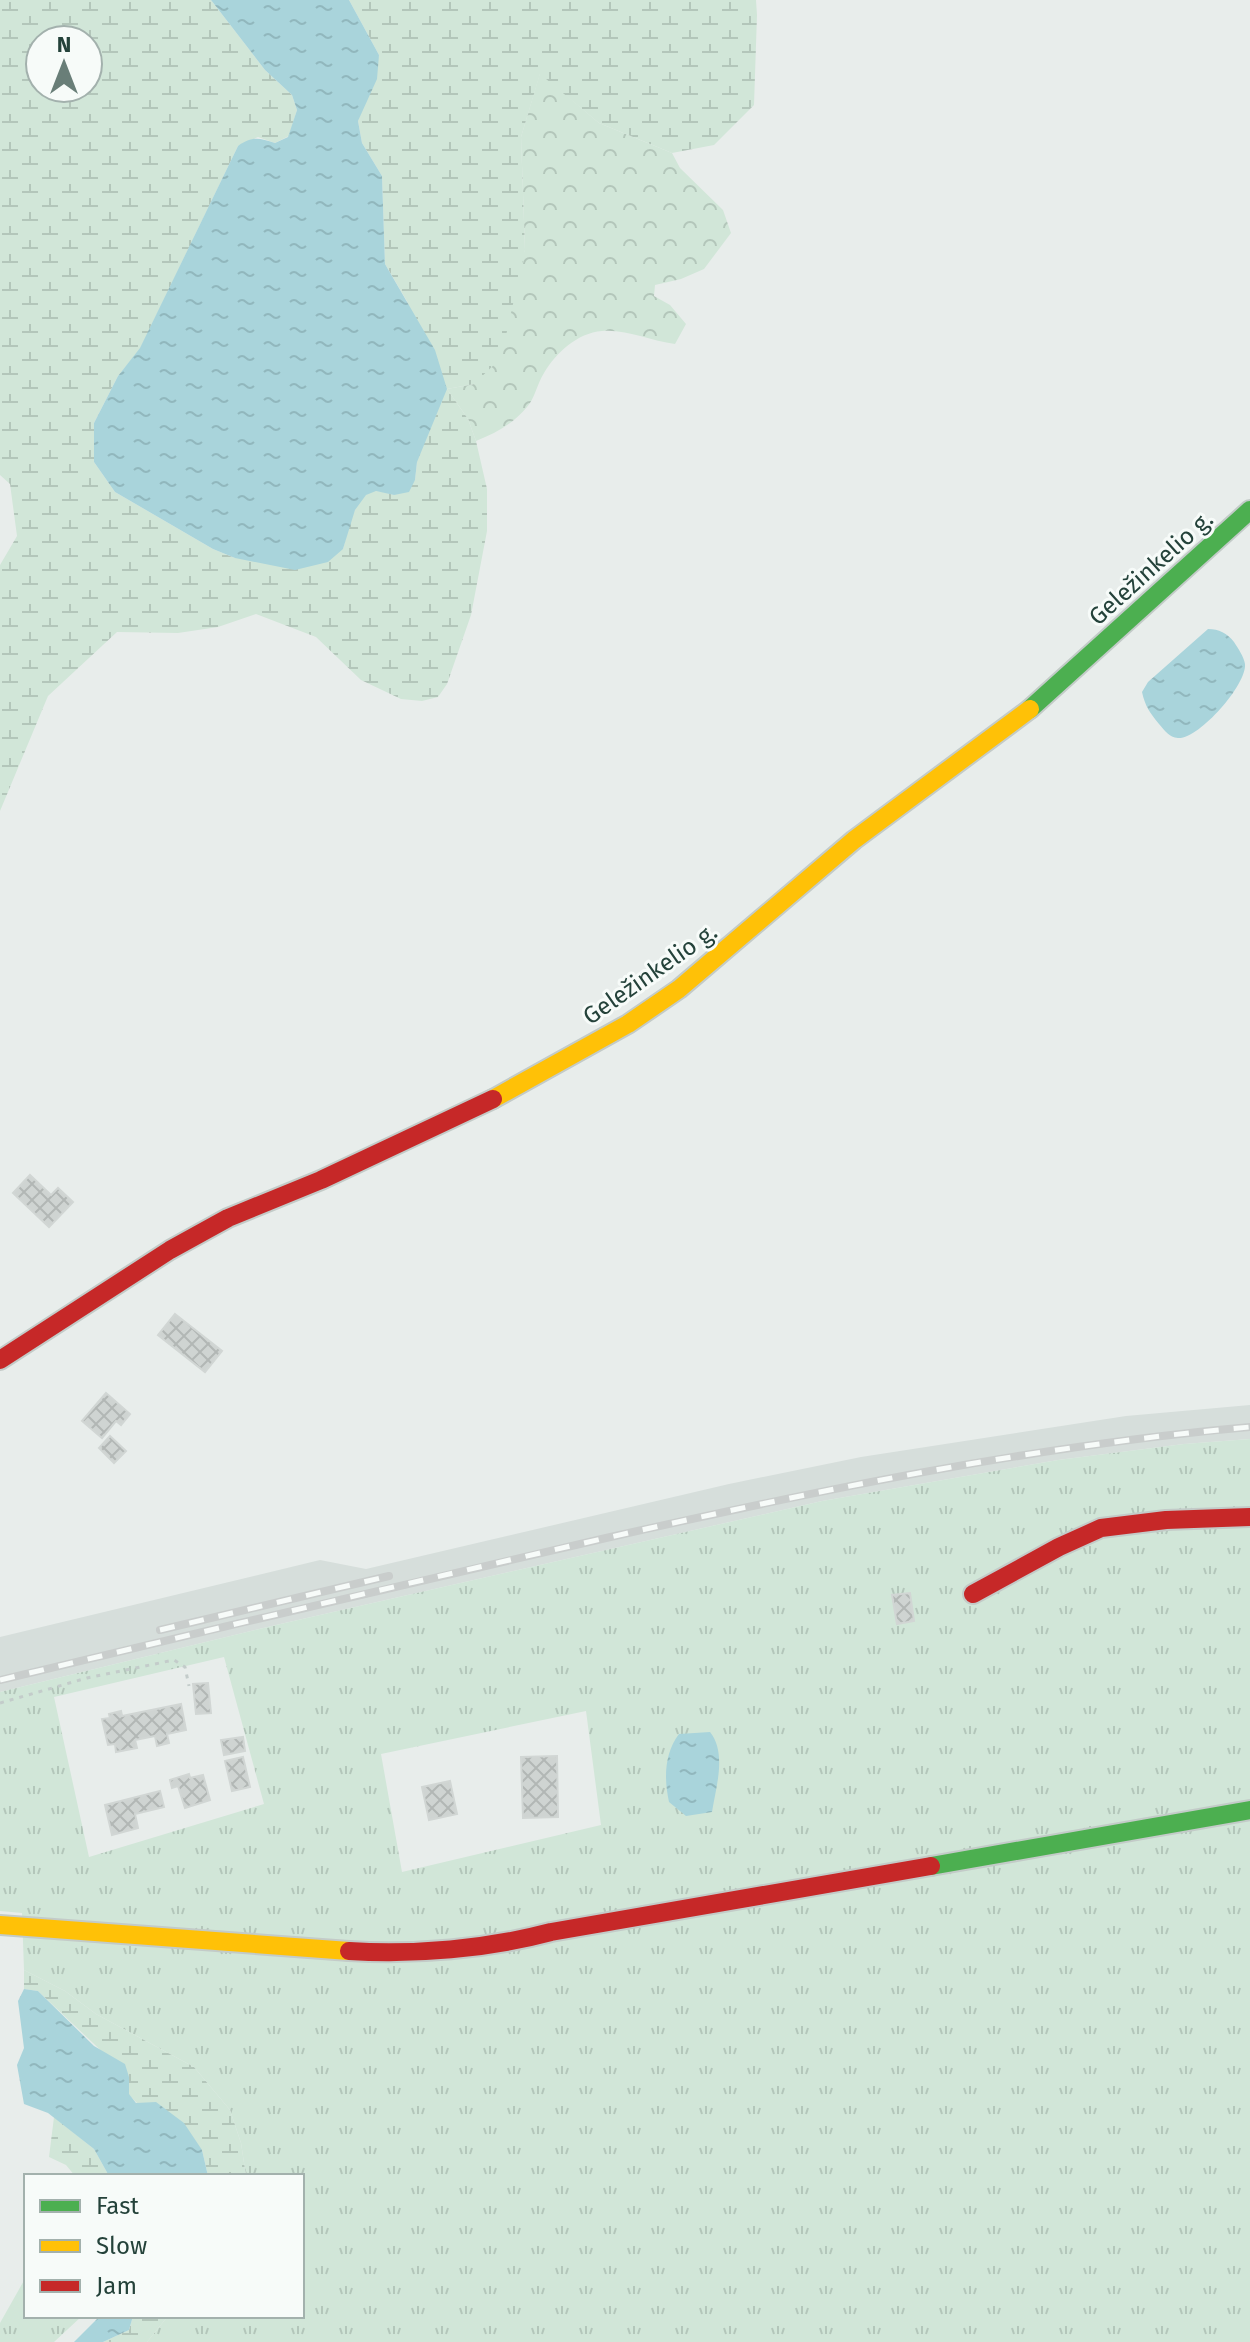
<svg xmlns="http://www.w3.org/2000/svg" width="1250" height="2342" font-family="'Fira Sans',sans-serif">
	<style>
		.built { fill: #d6dedb }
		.grass { fill: url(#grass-tufts); fill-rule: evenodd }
		.forest { fill: url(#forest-crowns) }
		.wetland { fill: url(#wetland-marsh); fill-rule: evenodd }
		.water { fill: url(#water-ripples) }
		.building { fill: url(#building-cross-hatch); stroke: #d1d6d4; stroke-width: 2 }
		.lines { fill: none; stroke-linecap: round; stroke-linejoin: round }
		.fast-casing { stroke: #c3cbc8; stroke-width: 22 }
		.slow-casing { stroke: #c3cbc8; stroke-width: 22 }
		.jam-casing { stroke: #c3cbc8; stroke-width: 22 }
		.path { stroke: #c3ccca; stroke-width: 3; stroke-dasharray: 4 6; stroke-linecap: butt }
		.fast { stroke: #4caf50; stroke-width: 18 }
		.slow { stroke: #ffc107; stroke-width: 18 }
		.jam { stroke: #c62828; stroke-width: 18 }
		.rail-casing { stroke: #c9cdcc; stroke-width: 8 }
		.rail { stroke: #f7fbf9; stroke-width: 5; stroke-dasharray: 15; stroke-linecap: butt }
		.labels { text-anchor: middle; stroke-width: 6; stroke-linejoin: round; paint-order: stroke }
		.street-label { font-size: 24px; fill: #24423a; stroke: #f7fbf9 }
	</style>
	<defs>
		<pattern id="grass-tufts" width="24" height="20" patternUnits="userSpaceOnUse" patternTransform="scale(2)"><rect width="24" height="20" fill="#d1e6d8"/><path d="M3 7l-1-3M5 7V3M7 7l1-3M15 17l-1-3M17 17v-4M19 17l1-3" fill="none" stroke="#b3c6ba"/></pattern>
		<pattern id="forest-crowns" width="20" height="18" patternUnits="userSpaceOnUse" patternTransform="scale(2)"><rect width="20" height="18" fill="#d1e6d8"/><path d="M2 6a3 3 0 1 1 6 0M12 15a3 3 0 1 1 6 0" fill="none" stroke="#b3c6ba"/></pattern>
		<pattern id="wetland-marsh" width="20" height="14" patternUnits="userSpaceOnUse" patternTransform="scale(2)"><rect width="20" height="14" fill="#d1e6d8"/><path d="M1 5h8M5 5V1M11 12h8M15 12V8" fill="none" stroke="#b3c6ba"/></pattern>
		<pattern id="water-ripples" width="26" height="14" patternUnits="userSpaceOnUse" patternTransform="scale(2)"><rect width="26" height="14" fill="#a9d4db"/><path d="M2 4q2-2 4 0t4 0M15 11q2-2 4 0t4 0" fill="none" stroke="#91b7bd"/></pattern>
		<pattern id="building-cross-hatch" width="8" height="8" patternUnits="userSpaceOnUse" patternTransform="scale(2)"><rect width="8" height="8" fill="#cfd4d2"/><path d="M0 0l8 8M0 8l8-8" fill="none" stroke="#b2b7b5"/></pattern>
	</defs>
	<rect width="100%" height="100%" fill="#e8edeb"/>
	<path class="built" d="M1250,1405V1439L1184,1444L1058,1460L822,1501L276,1625L0,1692V1637L320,1560L366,1569L729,1484L861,1457L1126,1416Z"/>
	<g class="grass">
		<path d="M1250,1439V2342H147L168,2316H302V2176H246L241,2143L230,2110L194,2067L96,2014L65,1991L24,1970L22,1913L0,1911V1692L276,1625L822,1501L1058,1460L1184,1444ZM224,1657L264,1804L89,1857L54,1697ZM586,1711L601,1825L402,1872L381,1754Z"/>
		<path d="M26,2277V2316H82L54,2342H0V2323Z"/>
	</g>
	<path class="forest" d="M540,73L599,123L672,153L680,168L723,210L731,233L704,269L681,279L655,285L654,296L670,305L686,324L675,344C650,341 627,329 602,331C577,333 556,353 544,373C537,384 535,398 527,407C513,424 496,433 476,441L468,419L447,389L474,384L525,250L521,137Z"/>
	<g class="wetland">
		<path d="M0,0H211L265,70L292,95L297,110L289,136L275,143L258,137L238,146L140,349L118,376L94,423V462L115,492L213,549L235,558L343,549C348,533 353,495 374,491C380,491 388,493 394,495L415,480L417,462L408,303L385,264L382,176L362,143L358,121L379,55L349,0H756L757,15L754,105L714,145L672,153L599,123L540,74L521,137L525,250L501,358L474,384L447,389L468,419L476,441L487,489V531L471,615L447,684L438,697L422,701L401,699L361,680L316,637L256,614L218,627L178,633L117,632L48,696L0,811V565L17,536L10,484L0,475ZM40,40H88V88H40Z"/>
		<path d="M24,1970L65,1991L96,2014L194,2067L230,2110L241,2143L246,2176H208L202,2150L137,2103L129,2095V2077L38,1991L24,1989Z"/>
		<path d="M54,2117L94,2149L109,2176H75L66,2165L49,2157Z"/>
		<path d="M133,2316H168L147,2342H103L129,2330Z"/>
	</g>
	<g class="water">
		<path d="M211,0H349L379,55L377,79L358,121L362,143L382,176L385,264L435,350L447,389L417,462L415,480L409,492L394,495L376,491L366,495L355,510L343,549L328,562L295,570L235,558L213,549L115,492L94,462V423L118,376L140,348L238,146C252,136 259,138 275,143L288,137L297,110L292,95L265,70Z"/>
		<path d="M1208,629C1219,629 1227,633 1234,642C1238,648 1244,657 1245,664C1247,685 1198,740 1178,738C1169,737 1165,731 1159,724C1150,713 1145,706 1142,692L1148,682Z"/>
		<path d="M710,1732C727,1753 716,1787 712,1812L686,1816L669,1802C664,1779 664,1754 679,1734Z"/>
		<path d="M24,1989L38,1991L94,2046L125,2064L129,2077V2094L136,2103L156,2102L184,2123L202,2150L208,2176H109L94,2149L48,2113L24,2104L17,2065L24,2048L18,2001Z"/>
		<path d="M100,2316H133L129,2330L103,2342H74Z"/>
	</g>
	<g class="building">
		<path d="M30,1175L51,1195L58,1188L73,1202L49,1227L13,1193Z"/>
		<path d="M175,1314L222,1351L205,1372L158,1335Z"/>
		<path d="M106,1393L130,1414L121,1425L116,1421L102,1438L82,1421Z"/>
		<path d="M110,1436L126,1451L114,1463L99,1448Z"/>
		<path d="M910,1593L914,1621L897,1624L892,1595Z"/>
		<path d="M208,1683L211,1713L196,1714L193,1684Z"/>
		<path d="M181,1704L186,1730L167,1734L169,1743L157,1746L155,1736L135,1740L137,1748L116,1752L115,1744L108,1745L102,1719L110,1718L109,1714L121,1711L122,1716Z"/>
		<path d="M243,1737L245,1751L224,1755L221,1740Z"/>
		<path d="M557,1756L558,1817L523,1818L521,1757Z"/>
		<path d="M243,1757L250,1787L232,1791L225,1761Z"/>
		<path d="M189,1774L190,1778L203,1775L210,1800L185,1808L178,1786L172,1788L170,1780Z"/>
		<path d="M450,1781L457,1814L429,1820L422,1787Z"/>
		<path d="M160,1791L164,1807L135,1814L138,1828L112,1835L105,1805Z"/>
	</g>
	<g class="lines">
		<g class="fast-casing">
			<g id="fast">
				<path d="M1030,709L1250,510"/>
				<path d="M931,1866L1250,1810"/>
			</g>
		</g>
		<g class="slow-casing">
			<g id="slow">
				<path d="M493,1099L628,1024L679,989L854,840L1030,709"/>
				<path d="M0,1925L349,1951"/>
			</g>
		</g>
		<g class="jam-casing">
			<g id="jam">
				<path d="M0,1360L170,1250L228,1218L321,1180L493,1099"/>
				<path d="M973,1594L1059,1547L1101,1528L1166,1520L1250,1517"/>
				<path d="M349,1951C415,1955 487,1949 551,1932L931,1866"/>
			</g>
		</g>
		<path class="path" d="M0,1703L87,1678L174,1660L185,1667L189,1686"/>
		<use href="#fast" class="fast"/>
		<use href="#slow" class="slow"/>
		<use href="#jam" class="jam"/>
		<g class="rail-casing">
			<g id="rail">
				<path d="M160,1630L389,1576"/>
				<path d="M0,1680C202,1632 403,1584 606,1538C819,1490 1032,1446 1250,1427"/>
			</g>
		</g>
		<use href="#rail" class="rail"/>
	</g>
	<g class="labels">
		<g class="street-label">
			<text transform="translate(1151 568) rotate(-42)" y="8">Geležinkelio g.</text>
			<text transform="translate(650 974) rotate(-35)" y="8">Geležinkelio g.</text>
		</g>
	</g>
	<rect x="24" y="2174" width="280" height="144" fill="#f7fbf9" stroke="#a3b1ad" stroke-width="2"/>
	<rect x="40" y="2200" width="40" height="12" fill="#4caf50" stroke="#a3b1ad" stroke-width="2"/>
	<text x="96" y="2214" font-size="24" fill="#24423a">Fast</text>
	<rect x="40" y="2240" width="40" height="12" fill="#ffc107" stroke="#a3b1ad" stroke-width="2"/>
	<text x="96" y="2254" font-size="24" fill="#24423a">Slow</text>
	<rect x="40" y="2280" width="40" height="12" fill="#c62828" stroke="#a3b1ad" stroke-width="2"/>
	<text x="96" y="2294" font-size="24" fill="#24423a">Jam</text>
	<g transform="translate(64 64)"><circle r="38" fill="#f7fbf9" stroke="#a3b1ad" stroke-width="2"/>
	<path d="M0-6L14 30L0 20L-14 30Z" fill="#697e78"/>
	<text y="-12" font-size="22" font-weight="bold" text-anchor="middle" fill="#24423a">N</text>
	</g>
</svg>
